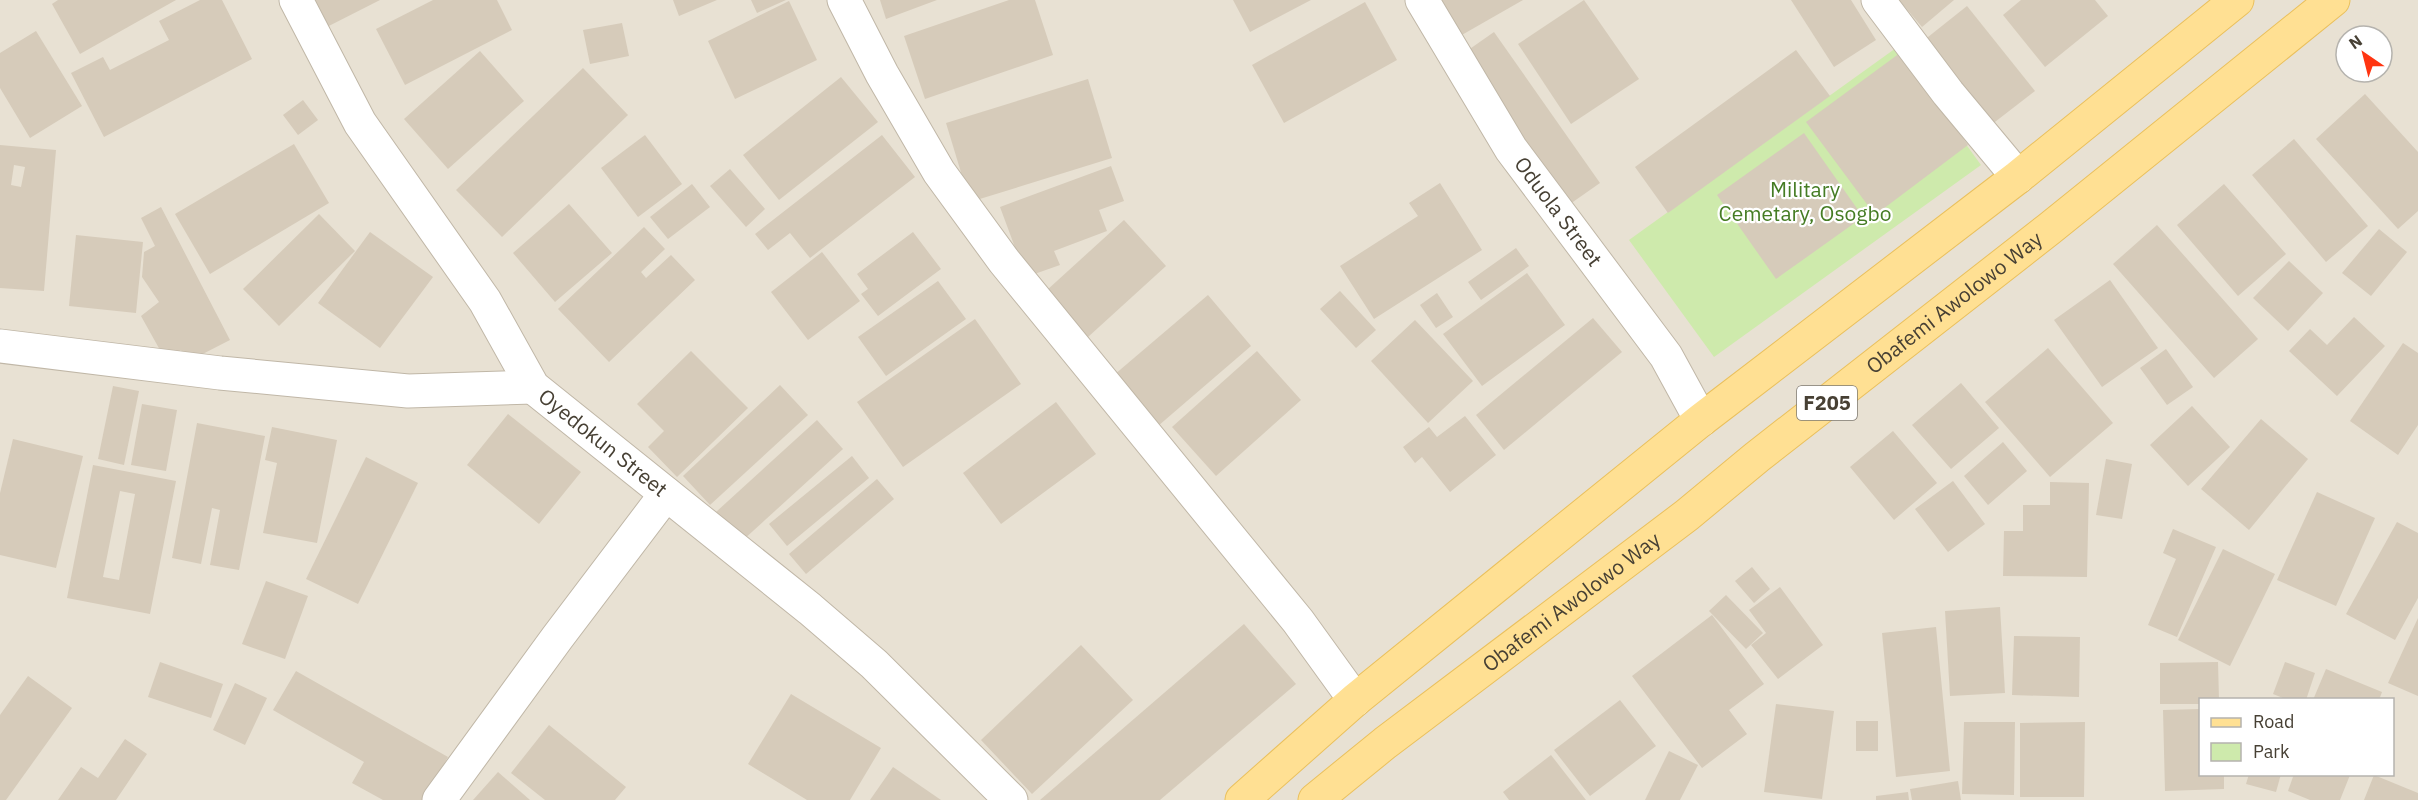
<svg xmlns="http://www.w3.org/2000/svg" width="2418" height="800" font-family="'IBM Plex Sans',sans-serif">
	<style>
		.residential { fill: #e8e1d3; fill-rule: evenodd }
		.green { fill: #ceeaac }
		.building { fill: #d6cbba; fill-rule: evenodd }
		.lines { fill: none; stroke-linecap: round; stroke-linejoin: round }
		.minor-casing { stroke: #c0b7a7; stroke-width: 35 }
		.major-casing { stroke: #eac05d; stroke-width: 35 }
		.minor { stroke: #fff; stroke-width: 33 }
		.major { stroke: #ffe093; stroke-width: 33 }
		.labels { text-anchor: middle; stroke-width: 4.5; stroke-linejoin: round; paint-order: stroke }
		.shield { fill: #fff; stroke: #7e7971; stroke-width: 1.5 }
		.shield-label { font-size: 20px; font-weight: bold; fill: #474034 }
		.park-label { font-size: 21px; fill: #457c24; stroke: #fff }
		.street-label { font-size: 21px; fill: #474034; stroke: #fff }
	</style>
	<rect width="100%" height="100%" fill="#f4efe5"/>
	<path class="residential" d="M0,0H2418V800H0ZM2346,36H2382V72H2346ZM2200,700H2392V774H2200Z"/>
	<path class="green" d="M1896,48L1981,165L1714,357L1629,240Z"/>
	<g class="building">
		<path d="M58,0H176L80,54L52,4Z"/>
		<path d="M200,0H222L252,59L104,137L71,73L103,57L110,70L169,40L159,21Z"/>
		<path d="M303,0H380L319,31Z"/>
		<path d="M433,0H497L512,30L405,85L376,29Z"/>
		<path d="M673,0H717L679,16Z"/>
		<path d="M751,0H786L757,13Z"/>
		<path d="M880,0H937L886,19Z"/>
		<path d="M1009,0H1035L1053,55L925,99L904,36Z"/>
		<path d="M1233,0H1311L1250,32Z"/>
		<path d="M1440,0H1523L1460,36Z"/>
		<path d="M1584,0L1639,79L1571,124L1518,44Z"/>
		<path d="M1791,0H1851L1876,40L1834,67Z"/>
		<path d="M1899,0H1954L1922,27Z"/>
		<path d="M2021,0H2095L2108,16L2045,67L2003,15Z"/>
		<path d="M789,1L817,60L735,99L708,41Z"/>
		<path d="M1365,2L1397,60L1284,123L1252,65Z"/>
		<path d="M1967,6L2035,91L1991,125L1923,41Z"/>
		<path d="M622,23L629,56L590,64L583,30Z"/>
		<path d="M36,31L82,106L30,138L0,88V53Z"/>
		<path d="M1494,32L1600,183L1570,204L1464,53Z"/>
		<path d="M1796,50L1830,96L1668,213L1635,167Z"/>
		<path d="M480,51L524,101L448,169L404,119Z"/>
		<path d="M1900,53L1968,145L1875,215L1806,122Z"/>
		<path d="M583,68L628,115L502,237L456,190Z"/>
		<path d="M841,77L878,122L779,200L743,155Z"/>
		<path d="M1088,79L1112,158L970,202L946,123Z"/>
		<path d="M2365,94L2418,152V211L2398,229L2316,139Z"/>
		<path d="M303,100L318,120L298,135L283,115Z"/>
		<path d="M1804,133L1863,217L1776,279L1717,195Z"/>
		<path d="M645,135L682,184L638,217L601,168Z"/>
		<path d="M882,135L915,177L810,258L790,233L768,250L755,234Z"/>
		<path d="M2294,139L2368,226L2326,262L2252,175Z"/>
		<path d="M294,144L329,203L210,274L175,214Z"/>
		<path d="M0,145L56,150L44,291L0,288ZM14,165L25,167L21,187L11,185Z"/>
		<path d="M1111,166L1124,201L1099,210L1107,231L1054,251L1060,265L1026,277L1000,207Z"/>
		<path d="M730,169L765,209L746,227L710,186Z"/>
		<path d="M1440,183L1482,250L1374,319L1340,266L1418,216L1409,203Z"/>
		<path d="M692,184L710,207L668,239L650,217Z"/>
		<path d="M2224,184L2286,254L2238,296L2177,225Z"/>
		<path d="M569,204L612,253L555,302L513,253Z"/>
		<path d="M161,207L230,340L187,362L181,350L165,359L141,316L159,302L142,277L144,252L155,246L141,218Z"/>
		<path d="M319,214L355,251L279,326L243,289Z"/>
		<path d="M1124,220L1166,266L1088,337L1046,291Z"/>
		<path d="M2157,225L2258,339L2214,378L2113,264Z"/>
		<path d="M644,227L665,249L641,272L646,278L671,255L695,280L609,362L558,309Z"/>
		<path d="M2379,229L2407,252L2371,296L2342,273Z"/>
		<path d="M370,232L433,277L380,348L318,303Z"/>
		<path d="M913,232L941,269L878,316L861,294L868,289L857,274Z"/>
		<path d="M76,235L143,242L136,313L69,306Z"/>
		<path d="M1516,248L1529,266L1481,300L1468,282Z"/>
		<path d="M822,252L860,301L808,340L771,292Z"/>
		<path d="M2289,261L2323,293L2288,331L2253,298Z"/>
		<path d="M1527,273L1565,325L1482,386L1443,334Z"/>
		<path d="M2110,280L2158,348L2102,387L2054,320Z"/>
		<path d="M938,281L966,319L886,376L858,337Z"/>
		<path d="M1340,291L1376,330L1356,348L1320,309Z"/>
		<path d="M1437,293L1453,317L1436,328L1420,305Z"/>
		<path d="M1208,295L1251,346L1158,426L1114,375Z"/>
		<path d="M2354,317L2385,346L2337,396L2289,351L2310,329L2327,345Z"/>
		<path d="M1593,318L1622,352L1504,450L1476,415Z"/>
		<path d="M975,319L1021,384L903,467L857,402Z"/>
		<path d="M1415,320L1473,381L1428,423L1371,361Z"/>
		<path d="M2403,343L2418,353V425L2398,455L2350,421Z"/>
		<path d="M2048,348L2113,423L2050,477L1985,402Z"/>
		<path d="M2166,349L2193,387L2167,405L2140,368Z"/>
		<path d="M691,351L748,408L677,477L648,447L664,431L637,404Z"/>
		<path d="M1257,351L1301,400L1216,476L1172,427Z"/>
		<path d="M1961,383L1999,428L1951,469L1912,425Z"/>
		<path d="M780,385L808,415L710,505L683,476Z"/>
		<path d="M113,386L139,391L124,465L98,459Z"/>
		<path d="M1056,402L1096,454L1001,524L963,473Z"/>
		<path d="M142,404L177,410L166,471L131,465Z"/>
		<path d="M2192,406L2230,447L2188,486L2150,445Z"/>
		<path d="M508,414L581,472L539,524L467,465Z"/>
		<path d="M1465,416L1496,455L1450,492L1422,457L1415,463L1403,447L1429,427L1437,437Z"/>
		<path d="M2261,419L2308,459L2249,530L2201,489Z"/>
		<path d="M817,420L843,449L742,541L716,512Z"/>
		<path d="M197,423L265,436L239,570L210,565L220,510L212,508L201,564L172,558Z"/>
		<path d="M272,427L337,440L317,543L263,533L277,463L265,460Z"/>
		<path d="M1893,431L1937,483L1894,520L1850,467Z"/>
		<path d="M13,439L83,456L56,568L0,555V493Z"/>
		<path d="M2003,442L2027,471L1988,505L1964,476Z"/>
		<path d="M852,456L869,478L787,546L769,524Z"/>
		<path d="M366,457L418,483L358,604L306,579Z"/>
		<path d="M2106,459L2132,464L2122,519L2096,515Z"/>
		<path d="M93,465L176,481L150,614L67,598ZM120,491L135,494L119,580L103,577Z"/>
		<path d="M877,479L894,499L806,574L789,554Z"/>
		<path d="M1953,481L1985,524L1948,552L1915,509Z"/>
		<path d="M2050,482L2089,483L2087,577L2003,576L2004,531H2023V505H2050Z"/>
		<path d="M2317,492L2375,518L2336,606L2277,580Z"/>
		<path d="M2397,522L2418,533V598L2395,640L2346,614Z"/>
		<path d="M2173,529L2216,547L2177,637L2148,625L2176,559L2163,553Z"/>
		<path d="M2223,549L2275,574L2230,666L2178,640Z"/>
		<path d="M1752,567L1770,589L1754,603L1735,581Z"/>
		<path d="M266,581L308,596L285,659L242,644Z"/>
		<path d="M1780,587L1823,645L1778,679L1751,645L1766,633L1749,610Z"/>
		<path d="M1726,595L1763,633L1746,649L1709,611Z"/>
		<path d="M2000,607L2005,693L1950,696L1945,611Z"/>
		<path d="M1712,615L1764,684L1729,710L1747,734L1702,768L1632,676Z"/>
		<path d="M2418,618V696L2388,683Z"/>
		<path d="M1244,624L1296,684L1160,800H1040Z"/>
		<path d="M1936,627L1950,771L1896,777L1882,633Z"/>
		<path d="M2014,636L2080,637L2079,697L2012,695Z"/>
		<path d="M1081,645L1133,700L1032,794L981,740Z"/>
		<path d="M160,662L223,684L211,718L148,697Z"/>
		<path d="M2218,662L2219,700H2200V704H2160V663Z"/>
		<path d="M2285,662L2315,673L2306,700H2288L2273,694Z"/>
		<path d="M2326,669L2382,692L2379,700H2313Z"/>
		<path d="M296,671L448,757L423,800H383L352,783L364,762L273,710Z"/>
		<path d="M28,676L72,708L6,800H0V715Z"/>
		<path d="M235,683L267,698L245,745L213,730Z"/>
		<path d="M791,694L881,748L850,800H807L748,764Z"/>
		<path d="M1620,700L1656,746L1590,796L1554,750Z"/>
		<path d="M1776,704L1834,711L1822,799L1764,792Z"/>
		<path d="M2200,709V774H2224V789L2165,791L2163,710Z"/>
		<rect x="1856" y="721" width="22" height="30"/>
		<path d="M1964,722H2015L2014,795L1962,794Z"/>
		<path d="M2085,722L2084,797H2020V723Z"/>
		<path d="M549,725L626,787L615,800H545L511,773Z"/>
		<path d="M125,739L147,754L116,800H58L81,767L98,778Z"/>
		<path d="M1669,751L1698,765L1680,800H1645Z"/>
		<path d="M1551,755L1586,800H1509L1503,792Z"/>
		<path d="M893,767L941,800H870Z"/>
		<path d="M498,772L530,800H473Z"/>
		<path d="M2249,774H2281L2276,792L2246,784Z"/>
		<path d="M2294,774H2348L2350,775L2340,800H2310L2288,791Z"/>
		<path d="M2374,775L2418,793V800H2364Z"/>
		<path d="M1958,781L1961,800H1912L1910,789Z"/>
		<path d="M1908,792L1909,800H1876V796Z"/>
	</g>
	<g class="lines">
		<g class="minor-casing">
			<g id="minor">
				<path id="s1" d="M296,0L360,123L485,301L533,387L810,609L874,664L1011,800"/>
				<path d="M844,0L882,74L939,172L1004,261L1298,621L1355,700"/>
				<path id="s2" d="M1422,0L1511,149L1666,356L1701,420"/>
				<path d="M1878,0L1948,93L2018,177"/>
				<path d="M0,346L220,373L408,391L533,387"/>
				<path d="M439,800L557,638L666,494"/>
			</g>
		</g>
		<g class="major-casing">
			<g id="major">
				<path d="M1242,800L1355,700L1701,420L2018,177L2237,0"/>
				<path id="s3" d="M1315,800L1385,743L1687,515L1757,457L2049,229L2333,0"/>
			</g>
		</g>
		<use href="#minor" class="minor"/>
		<use href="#major" class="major"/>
	</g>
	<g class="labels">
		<rect class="shield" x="1797" y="386" width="60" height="34" rx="4.5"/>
		<g class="shield-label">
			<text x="1827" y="410">F205</text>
		</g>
		<g class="park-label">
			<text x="1805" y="197">Military<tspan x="1805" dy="24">Cemetary, Osogbo</tspan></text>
		</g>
		<g class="street-label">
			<text dy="7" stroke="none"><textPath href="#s2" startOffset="252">Oduola Street</textPath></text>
			<text dy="7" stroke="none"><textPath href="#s3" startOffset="810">Obafemi Awolowo Way</textPath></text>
			<text dy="7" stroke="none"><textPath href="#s1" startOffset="544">Oyedokun Street</textPath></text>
			<text dy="7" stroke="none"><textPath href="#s3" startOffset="324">Obafemi Awolowo Way</textPath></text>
		</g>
	</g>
	<rect x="2199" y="698" width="195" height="78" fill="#ffffff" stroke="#b5b3ae" stroke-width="1.5"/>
	<rect x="2211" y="718" width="30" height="9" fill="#ffe093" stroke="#b5b3ae" stroke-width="1.5"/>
	<text x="2253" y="728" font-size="18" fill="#474034">Road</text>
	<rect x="2211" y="743" width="30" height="18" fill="#ceeaac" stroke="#b5b3ae" stroke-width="1.5"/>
	<text x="2253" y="758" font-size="18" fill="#474034">Park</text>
	<g transform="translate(2364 54) rotate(325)"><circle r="28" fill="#ffffff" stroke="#b5b3ae" stroke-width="1.5"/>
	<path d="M0-4.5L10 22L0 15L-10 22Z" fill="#ff3511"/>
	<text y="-9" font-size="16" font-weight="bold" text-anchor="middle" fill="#474034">N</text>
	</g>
</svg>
